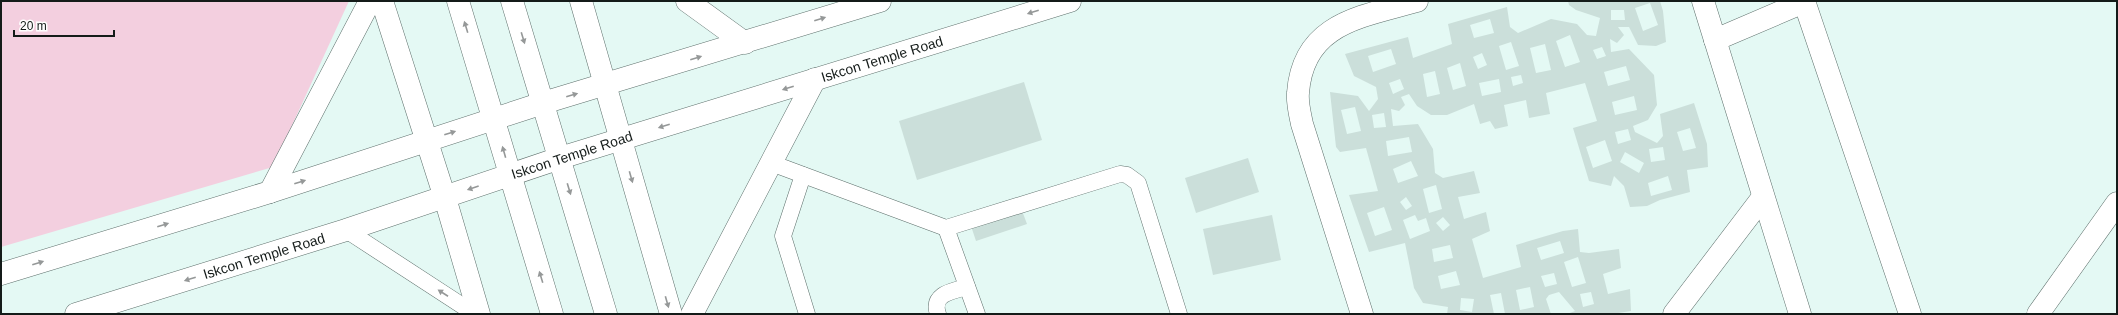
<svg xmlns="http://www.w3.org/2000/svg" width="2118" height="315" font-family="Arial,sans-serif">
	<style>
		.green { fill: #f3cfdf }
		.building { fill: #cbdfda; fill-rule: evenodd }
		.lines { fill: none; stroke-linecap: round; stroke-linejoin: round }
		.service-casing { stroke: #5e706c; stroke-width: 17 }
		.minor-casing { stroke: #5e706c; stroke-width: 23 }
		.tertiary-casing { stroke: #5e706c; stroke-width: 23 }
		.service { stroke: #fff; stroke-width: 16 }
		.minor { stroke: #fff; stroke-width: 22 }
		.tertiary { stroke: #fff; stroke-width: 22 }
		.oneway { fill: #959898 }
		.labels { text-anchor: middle; stroke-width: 3; stroke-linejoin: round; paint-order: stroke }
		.street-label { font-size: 14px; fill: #141b19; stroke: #fff }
	</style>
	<rect width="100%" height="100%" fill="#e4f9f4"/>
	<path class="green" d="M1,1H349L273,167L1,247Z"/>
	<g class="building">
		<path d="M1568,1H1660L1663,11L1666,42L1656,46L1638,45L1629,27H1618L1624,35L1617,43L1610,39L1611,52L1629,49L1654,75L1657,105L1648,120L1633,126L1635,132L1657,143L1663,136L1660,114L1694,103L1707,144L1708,167L1687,170L1690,192L1660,200L1647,206L1630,207L1624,186L1614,176L1611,186L1589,181L1573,128L1597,121L1585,83L1546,93L1550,114L1529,118L1526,100L1504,105L1508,126L1495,129L1490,121L1480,124L1474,104L1447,115H1431L1417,106L1409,94L1401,97L1405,105L1399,111L1391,109L1393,126L1418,124L1433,149L1435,173L1443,178L1474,171L1480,193L1458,197L1464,219L1486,212L1490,231L1472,239L1483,278L1521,267L1516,245L1563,231L1578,229L1580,252L1589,253L1619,249L1621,268L1603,274L1608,294L1630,289L1631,311L1612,314H1567L1575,311L1559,292L1549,295L1546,299L1551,314H1505L1501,293L1490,295L1494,314H1447L1448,307L1423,303L1414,288L1405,243L1369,252L1349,195L1378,191L1366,148L1340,152L1336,147L1330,92L1358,96L1369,111L1378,99L1376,87L1354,76L1345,54L1408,37L1413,58L1452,44L1448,24L1507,7L1510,27L1518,33L1551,19L1577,24L1587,35L1596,36L1600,18L1576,10L1569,5ZM1650,3L1658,25L1643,31L1635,8ZM1611,10H1624L1625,20H1611ZM1490,19L1494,33L1474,38L1470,25ZM1570,35L1580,62L1565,67L1556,41ZM1511,42L1519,66L1506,70L1499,46ZM1545,44L1551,70L1536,73L1530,48ZM1602,47L1606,56L1597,59L1593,50ZM1391,49L1396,64L1373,72L1368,56ZM1482,53L1487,65L1478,69L1473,57ZM1460,63L1466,86L1453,90L1447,68ZM1626,66L1630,80L1608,86L1604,72ZM1435,71L1440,94L1427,97L1423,74ZM1521,75L1523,83L1513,86L1511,77ZM1400,79L1404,89L1393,94L1389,83ZM1499,79L1501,92L1482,96L1479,83ZM1634,96L1637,110L1615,115L1612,102ZM1355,107L1361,131L1347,134L1341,110ZM1384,113L1386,127L1374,128L1372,115ZM1690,128L1696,148L1683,151L1677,132ZM1628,129L1631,140L1618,144L1615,132ZM1409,137L1412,152L1388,156L1386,141ZM1605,140L1612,161L1593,168L1586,147ZM1663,147L1665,160L1651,162L1649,149ZM1625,152L1644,163L1639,173L1620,162ZM1411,161L1418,176L1398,183L1393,169ZM1668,176L1672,190L1651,196L1648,183ZM1436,185L1442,209L1429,213L1423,189ZM1406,197L1412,206L1406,210L1400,202ZM1384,207L1392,230L1375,236L1367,213ZM1415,215L1418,221L1426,218L1430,231L1410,239L1403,220ZM1443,217L1450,225L1443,231L1436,223ZM1560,241L1564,253L1541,260L1537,248ZM1450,245L1453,258L1434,262L1432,249ZM1578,257L1586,283L1572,287L1564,262ZM1456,271L1460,285L1441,289L1438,276ZM1554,273L1557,284L1545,287L1541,276ZM1530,287L1534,307L1520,310L1516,290ZM1591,292L1594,304L1583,307L1580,294ZM1461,298L1474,299L1472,312L1460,310Z"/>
		<path d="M1024,82L1042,140L917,180L899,121Z"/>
		<path d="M1248,158L1259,192L1196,213L1185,178Z"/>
		<path d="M1021,208L1027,224L976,241L971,226Z"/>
		<path d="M1272,215L1281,260L1213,275L1203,229Z"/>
	</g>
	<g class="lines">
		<g class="service-casing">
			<g id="service">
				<path d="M771,163L946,228L1120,174L1127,175L1138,183L1179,314"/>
				<path d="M803,175L783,236L807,314"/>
				<path d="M946,228L977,314"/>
				<path d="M346,230L475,314"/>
				<path d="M938,314C931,294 952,291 967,287"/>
			</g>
		</g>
		<g class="minor-casing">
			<g id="minor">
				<path d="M382,1L445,198L479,314"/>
				<path d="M581,1L671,314"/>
				<path d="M687,1L745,43"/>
				<path d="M1703,1L1800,314"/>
				<path d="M1804,1L1910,314"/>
				<path d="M1715,40L1804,2"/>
				<path d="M270,192L370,1"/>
				<path d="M1,274L270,192L543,103L880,1"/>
				<path d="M76,314L346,230L560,158L1070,1"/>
				<path d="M692,314L815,79"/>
				<path d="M1362,314L1302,124C1300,114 1297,103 1298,93C1303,23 1361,17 1417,1"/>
				<path d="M1674,314L1763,197"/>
			</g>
		</g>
		<g class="tertiary-casing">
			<g id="tertiary">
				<path d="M458,1L552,314"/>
				<path d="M512,1L606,314"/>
				<path d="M2038,314L2117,203"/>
			</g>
		</g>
		<use href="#service" class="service"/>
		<use href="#minor" class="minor"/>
		<use href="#tertiary" class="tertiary"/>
	</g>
	<defs><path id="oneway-solid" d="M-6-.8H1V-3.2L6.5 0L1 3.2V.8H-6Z"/></defs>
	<g class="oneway">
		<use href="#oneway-solid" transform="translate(1033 12) rotate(163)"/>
		<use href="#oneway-solid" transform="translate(820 19) rotate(-17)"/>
		<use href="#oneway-solid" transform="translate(466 27) rotate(-107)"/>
		<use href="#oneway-solid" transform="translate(523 38) rotate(73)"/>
		<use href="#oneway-solid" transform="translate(696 58) rotate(-17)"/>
		<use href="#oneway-solid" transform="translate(788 88) rotate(163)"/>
		<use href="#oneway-solid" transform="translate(572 95) rotate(-16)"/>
		<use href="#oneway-solid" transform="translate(664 126) rotate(163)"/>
		<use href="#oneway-solid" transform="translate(450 133) rotate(-18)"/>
		<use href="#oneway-solid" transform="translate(504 152) rotate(-106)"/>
		<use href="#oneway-solid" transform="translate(631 177) rotate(74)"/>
		<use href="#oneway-solid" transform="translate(300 182) rotate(-18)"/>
		<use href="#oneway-solid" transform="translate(473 188) rotate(161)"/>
		<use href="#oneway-solid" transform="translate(569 189) rotate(73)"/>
		<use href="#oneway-solid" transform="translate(163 225) rotate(-17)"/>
		<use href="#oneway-solid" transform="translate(38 263) rotate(-17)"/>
		<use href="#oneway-solid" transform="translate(541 277) rotate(-107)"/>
		<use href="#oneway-solid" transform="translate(190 279) rotate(163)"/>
		<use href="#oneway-solid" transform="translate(443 293) rotate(-147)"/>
		<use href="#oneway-solid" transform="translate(667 302) rotate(74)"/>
	</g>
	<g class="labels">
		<g class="street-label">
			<text transform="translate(882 59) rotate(-17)" y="5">Iskcon Temple Road</text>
			<text transform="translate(572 155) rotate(-18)" y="5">Iskcon Temple Road</text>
			<text transform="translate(264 256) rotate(-17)" y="5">Iskcon Temple Road</text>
		</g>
	</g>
	<rect width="2118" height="315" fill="none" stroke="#141b19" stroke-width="4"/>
	<path d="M14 30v6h100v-6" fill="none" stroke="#141b19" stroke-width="2"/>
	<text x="20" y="30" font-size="12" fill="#141b19" stroke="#ffffff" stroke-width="3" paint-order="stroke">20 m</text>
</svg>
